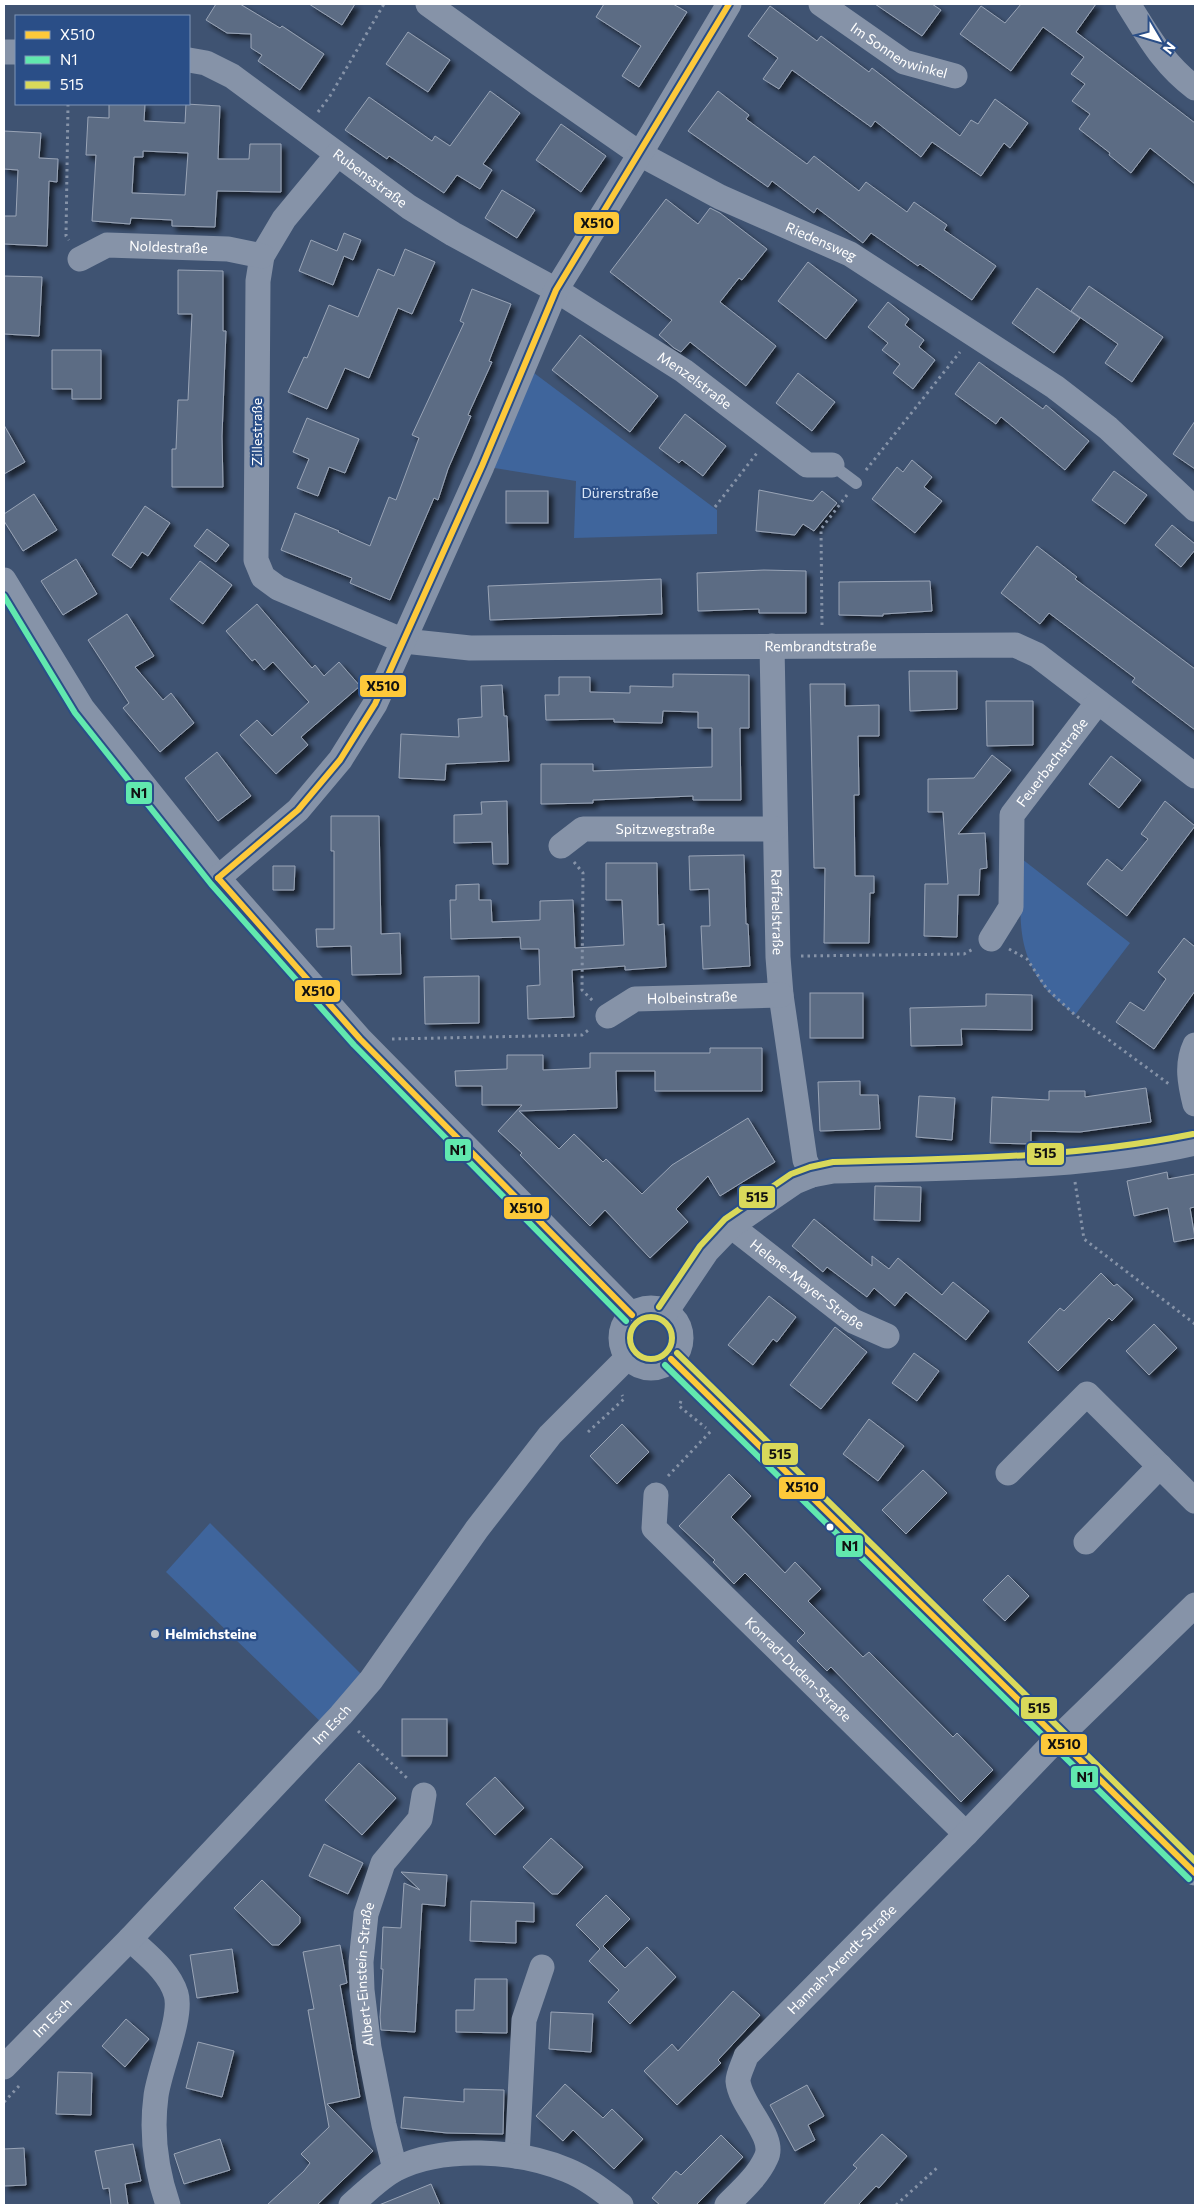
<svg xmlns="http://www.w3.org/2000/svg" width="1199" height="2209" font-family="Commissioner,sans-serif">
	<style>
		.green { fill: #3f659c }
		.building { fill: #5c6c84; stroke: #99a4b6; fill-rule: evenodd; filter: url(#shadow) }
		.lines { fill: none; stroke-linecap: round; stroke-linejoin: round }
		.path { stroke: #8693a8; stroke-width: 3; stroke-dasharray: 2.5 4; stroke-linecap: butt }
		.service { stroke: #8693a8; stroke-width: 12 }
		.minor { stroke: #8693a8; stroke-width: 25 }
		.bus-1-casing { stroke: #2a4e87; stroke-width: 10 }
		.bus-2-casing { stroke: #2a4e87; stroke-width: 10 }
		.bus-3-casing { stroke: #2a4e87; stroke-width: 10 }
		.bus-1 { stroke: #fdc93a; stroke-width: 6 }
		.bus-2 { stroke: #61e8ae; stroke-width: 6 }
		.bus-3 { stroke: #d9d95a; stroke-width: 6 }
		.bus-dot { fill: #fff; stroke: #2a4e87; stroke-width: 2 }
		.poi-dot { fill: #bcc3ce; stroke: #2a4e87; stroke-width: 2 }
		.labels { text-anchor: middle; stroke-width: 4.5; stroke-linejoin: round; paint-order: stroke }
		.street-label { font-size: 14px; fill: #fff; stroke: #2a4e87 }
		.park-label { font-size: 14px; fill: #d9e5f6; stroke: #2a4e87 }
		.poi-label { font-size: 14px; font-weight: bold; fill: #fff; stroke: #2a4e87; text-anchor: start }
		.line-badge { stroke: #2a4e87; stroke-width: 2 }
		.pale-badge-label { font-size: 14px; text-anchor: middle; font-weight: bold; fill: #111 }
	</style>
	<defs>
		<filter id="shadow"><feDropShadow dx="4.5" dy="4.5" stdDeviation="2.5" flood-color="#0009"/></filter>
	</defs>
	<rect width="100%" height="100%" fill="#3f5372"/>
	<g class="green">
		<path d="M526,367L717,510V534L574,538L576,481L482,466Z"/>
		<path d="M1022,859L1130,943L1075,1015C1066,1007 1054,999 1046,989C1013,947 1021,909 1022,859Z"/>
		<path d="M210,1523L363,1676L328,1729L166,1572Z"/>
	</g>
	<g class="building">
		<path d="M216,4H240L280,28L282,26L324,54L300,90L258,61L262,55L251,48V34L227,33L206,20Z"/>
		<path d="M309,4H355L342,25Z"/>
		<path d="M604,4H673L687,12L639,87L622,76L641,46L596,17Z"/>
		<path d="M875,4H932L941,10L922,36Z"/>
		<path d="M1021,4H1096L1076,32L1195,123V184L1150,148L1131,173L1109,155L1110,153L1079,129L1090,114L1072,101L1085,84L1071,74L1084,57L1043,27L1011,71L960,34L981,6L1005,23Z"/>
		<path d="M770,6L817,41L821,36L869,72L872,68L960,136L971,120L978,124L995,99L1028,123L1010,148L1004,143L981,176L932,142L921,157L875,121L871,127L792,70L779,89L763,79L778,58L748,36Z"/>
		<path d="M408,32L450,60L428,92L386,64Z"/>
		<path d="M490,91L520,113L483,164L492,170L480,189L457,175L444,193L389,156L387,159L345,130L369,97L432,141L435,136L450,146Z"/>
		<path d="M718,91L749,115L746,119L807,164L814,156L859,191L866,182L907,212L914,202L947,225L944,230L996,266L972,300L920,264L918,266L871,233L863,243L817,208L814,213L772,181L768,187L688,131Z"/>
		<path d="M109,104H145L144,121L185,123L186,104L220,106L218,159H249L250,144H281V192L217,191L215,227L172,226V220L131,218L130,224L92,221L96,155H86L88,117L109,118ZM143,151L188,153L185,195L132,193L134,157H143Z"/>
		<path d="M561,124L606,156L581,192L536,160Z"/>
		<path d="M4,131L41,133L39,158L58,159L57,182L49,181L47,246L4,244V216H16L18,170L4,169Z"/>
		<path d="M502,190L535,210L517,238L485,218Z"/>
		<path d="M666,199L698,224L710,208L720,213L767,249L742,280L739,278L720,302L776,346L746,386L690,342L681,352L674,348L659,335L672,320L610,272Z"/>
		<path d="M344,233L361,240L353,260L344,256L333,285L299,271L311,240L337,251Z"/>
		<path d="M405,249L435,262L412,314L398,308L369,378L345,368L327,409L288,392L304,357L307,358L329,305L358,317L378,269L394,276Z"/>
		<path d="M808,262L857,300L826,339L778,301Z"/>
		<path d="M178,270L223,271V331H226L222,436L223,487H172V449H176L178,400H188L192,314H178Z"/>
		<path d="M4,276L42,277L39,336L4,334Z"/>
		<path d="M1089,286L1163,337L1132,382L1105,363L1118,344L1071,311Z"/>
		<path d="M1037,288L1080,318L1054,353L1012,323Z"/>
		<path d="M472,289L511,304L489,361L492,362L468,415L471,416L448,469L438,500L434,498L390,600L350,583L352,578L281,550L295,513L339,531L338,532L370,546L389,497L396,500L419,438L412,435L464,323L460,321Z"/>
		<path d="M888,302L909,319L905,325L924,340L919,347L935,360L913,389L893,373L900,364L882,350L888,343L868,327Z"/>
		<path d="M580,335L658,396L630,432L552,370Z"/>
		<path d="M52,350H101V399H72V389H52Z"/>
		<path d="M979,362L1043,409L1046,405L1089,441L1065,470L1001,417L996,424L955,394Z"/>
		<path d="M798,373L835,402L812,431L776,403Z"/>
		<path d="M685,414L726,446L703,476L682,460L679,463L659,448Z"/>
		<path d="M307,418L359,439L345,473L329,467L318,496L297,488L309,459L293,452Z"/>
		<path d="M1195,421V469L1173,454Z"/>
		<path d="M4,425L25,462L4,474Z"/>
		<path d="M912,460L932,477L924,487L942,501L915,533L872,499L897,467L903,472Z"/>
		<path d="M1114,471L1147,495L1125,524L1092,500Z"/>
		<path d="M759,490L813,501L822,491L837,503L814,531L803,524L795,535L756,531Z"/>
		<rect x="506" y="491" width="42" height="32"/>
		<path d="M34,494L57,530L23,551L4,521V514Z"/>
		<path d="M145,506L170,523L148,556L142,552L131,568L112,555Z"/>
		<path d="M1172,525L1195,544V550L1181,567L1155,545Z"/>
		<path d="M207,529L229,545L216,562L194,546Z"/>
		<path d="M1037,546L1077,577L1075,579L1195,669V730L1132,682L1135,678L1049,613L1040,624L1001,593Z"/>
		<path d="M76,559L97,594L63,615L41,581Z"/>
		<path d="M200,561L232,585L203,624L170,599Z"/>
		<path d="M764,570L806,571V613H759V609L698,611L697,573Z"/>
		<path d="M661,579L662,614L490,620L488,586Z"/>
		<path d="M930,581L932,611L883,614V616L839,615V582Z"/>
		<path d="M257,604L312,668L315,665L324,676L339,662L360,686L301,737L308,745L276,774L240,735L257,720L272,736L309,702L273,662L264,670L255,659L252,661L226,631Z"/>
		<path d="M127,614L154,656L135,667L163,700L171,693L194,723L160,752L123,708L129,703L88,640Z"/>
		<path d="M909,671H957V709L910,711Z"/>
		<path d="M673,674L749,675V728H740L741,800H693V796L593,800V803L541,804V764H593V771L712,767V728H698V712L663,711L662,723L614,722V719L546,720L545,695H559V677H590V692L630,693V686L673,687Z"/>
		<path d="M810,684H845V706L879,705V736H858L859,795H854L855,876H874V893H870L869,943H824L825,868H814Z"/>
		<path d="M502,685L504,716H507L509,761L446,764L445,780L399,778L401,734L459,737L458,719L482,717L481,686Z"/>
		<path d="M986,701H1033V745L987,746Z"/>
		<path d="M217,752L251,796L218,821L185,778Z"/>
		<path d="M992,755L1011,770L958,834L985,833L987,868L980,869L979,895H958L957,937L924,936L925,884H948L943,812H928V779L974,778Z"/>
		<path d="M1111,756L1141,780L1119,808L1089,784Z"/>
		<path d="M507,801L508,864H493L492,842L454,843V815L482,814L481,802Z"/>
		<path d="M1165,801L1195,826L1127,916L1087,884L1107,859L1122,871L1148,839L1141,834Z"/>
		<path d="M331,816H379L381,934L400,933L401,974L352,975L351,946L317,947L316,929H334V851H331Z"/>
		<path d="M744,855L746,924H748L750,966L703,969L701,926H710L709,889L690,890L689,856Z"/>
		<path d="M606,863H657L658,925L664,924L666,967L625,970V966L572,970L574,1017L528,1019L527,986L540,985L539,949H521L520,937L451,939L450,900H456V885L479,884V900H491L492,922L540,920V901L573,900L575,948L624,945L622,900H606Z"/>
		<path d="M273,866H295L294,890H273Z"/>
		<path d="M1184,938L1195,947V991L1154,1049L1116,1022L1130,1002L1144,1011L1166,979L1158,972Z"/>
		<path d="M479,976V1023L425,1024L424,977Z"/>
		<rect x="810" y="993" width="53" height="45"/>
		<path d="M986,994L1032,995V1030L961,1029L962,1045L911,1046L910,1008L986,1006Z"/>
		<path d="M710,1048H762V1091H655V1071H616L617,1108L519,1111L559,1149L574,1134L603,1162L606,1159L642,1194L672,1165L748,1118L775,1162L720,1196L708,1176L676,1209L688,1222L650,1258L605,1210L590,1226L520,1155L522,1153L498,1131L522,1105H482V1086H456L455,1071L507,1069V1055H543V1070L590,1068V1053H710Z"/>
		<path d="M860,1081V1095H878L880,1129L820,1131L818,1082Z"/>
		<path d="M1146,1088L1151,1122L1080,1132L1031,1131V1144L990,1143L992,1097L1049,1100V1091H1085V1097Z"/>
		<path d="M919,1096L955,1098L952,1140L916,1137Z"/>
		<path d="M1167,1172L1168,1179L1195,1174V1207L1190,1208L1195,1238L1174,1242L1168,1208L1134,1216L1127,1181Z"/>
		<path d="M875,1186L921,1187L920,1221L874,1220Z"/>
		<path d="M814,1219L872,1266V1256L889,1269L898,1258L942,1295L953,1282L989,1311L966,1340L906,1292L895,1306L874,1288L867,1297L827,1267L823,1272L792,1246Z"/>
		<path d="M1101,1273L1114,1286L1117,1284L1133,1299L1112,1321L1109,1318L1058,1371L1028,1342L1060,1308L1064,1311Z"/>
		<path d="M769,1296L796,1317L777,1342L773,1339L753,1365L728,1345Z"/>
		<path d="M1154,1324L1177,1348L1149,1375L1126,1351Z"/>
		<path d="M835,1327L867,1352L821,1409L790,1385Z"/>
		<path d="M914,1353L939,1371L917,1401L892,1383Z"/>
		<path d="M869,1419L904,1446L878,1481L843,1454Z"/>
		<path d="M622,1424L649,1452L617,1484L590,1456Z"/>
		<path d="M923,1470L947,1493L906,1534L882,1510Z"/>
		<path d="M729,1474L751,1496L731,1517L785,1573L795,1562L821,1589L808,1601L863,1657L869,1652L953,1737L957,1733L993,1770L961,1802L831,1667L827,1671L797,1641L805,1633L745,1573L734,1584L713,1562L715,1560L679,1526Z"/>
		<path d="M1008,1575L1029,1596L1005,1621L983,1600Z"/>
		<rect x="402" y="1719" width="45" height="37"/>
		<path d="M359,1763L396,1798L362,1835L325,1800Z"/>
		<path d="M495,1777L524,1808L495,1835L466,1804Z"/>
		<path d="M551,1838L583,1867L558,1894H552L523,1867Z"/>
		<path d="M324,1844L363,1863L348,1894L309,1876Z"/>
		<path d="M401,1872L447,1875L445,1906L422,1904L415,2032L381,2030L380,2017L383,1969H381L383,1927L401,1928L404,1883L420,1890Z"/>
		<path d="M262,1880L300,1917V1923L279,1945H272L234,1908Z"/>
		<path d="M606,1895L630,1919L603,1946L625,1968L647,1947L676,1977L630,2024L608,2002L619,1990L589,1961L600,1949L576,1925Z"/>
		<path d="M471,1901L534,1903V1922L516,1921V1943L470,1941Z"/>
		<path d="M340,1945L347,1983L340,1985L360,2097L327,2104L373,2151L317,2205H267L304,2171L310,2163L301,2154L329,2127L308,2010L314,2009L303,1952Z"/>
		<path d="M232,1949L238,1992L197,1998L190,1955Z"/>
		<path d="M475,1979H507V2033L456,2032V2010H474Z"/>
		<path d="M733,1991L760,2015L718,2060L721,2063L677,2105L644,2071L672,2044L678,2051Z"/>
		<path d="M551,2012L593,2014L591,2052L549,2049Z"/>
		<path d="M126,2019L149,2039L125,2067L102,2046Z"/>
		<path d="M198,2042L234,2051L222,2097L186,2088Z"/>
		<path d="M58,2072L92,2073L91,2115L56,2114Z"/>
		<path d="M565,2084L603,2118L612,2109L643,2139L614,2169L573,2130L563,2141L536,2116Z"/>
		<path d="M807,2085L824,2116L808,2125L815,2140L795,2151L770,2105Z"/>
		<path d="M464,2089L504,2090L503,2134L447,2133L401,2128L404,2097L464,2102Z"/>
		<path d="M882,2134L907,2156L879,2188L876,2186L858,2205H823L857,2168L853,2165Z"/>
		<path d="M721,2135L743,2157L696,2205H660L652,2198L676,2171L681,2175Z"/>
		<path d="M220,2139L230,2170L184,2184L174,2154Z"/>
		<path d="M133,2144L141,2181L125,2184L128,2205H111L109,2188L103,2189L95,2151Z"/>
		<path d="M24,2148L26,2185L4,2186V2149Z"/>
		<path d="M431,2184L440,2205H379Z"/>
	</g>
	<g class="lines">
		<g class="path">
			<path d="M68,104L66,236L69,240"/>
			<path d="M318,112L330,96L384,4"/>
			<path d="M866,470L960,352"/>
			<path d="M715,507L757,453"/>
			<path d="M822,625L821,529L847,495"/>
			<path d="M574,862L583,873L582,990L593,1001"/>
			<path d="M1009,949L1027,959L1047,989L1075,1015L1169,1084"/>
			<path d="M801,956L964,954L973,949"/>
			<path d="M392,1039L582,1035L591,1028"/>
			<path d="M1075,1182L1084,1239L1195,1324"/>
			<path d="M681,1401L679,1406L706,1428"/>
			<path d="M588,1432L624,1399L622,1395"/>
			<path d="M668,1476L711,1431"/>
			<path d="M358,1731L409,1780"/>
			<path d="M4,2102L19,2086"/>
			<path d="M896,2205L937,2168"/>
		</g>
		<path class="service" d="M832,465L856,483"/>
		<g class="minor">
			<path id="s1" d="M428,4L538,83L640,154L720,197L850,254L1055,387L1108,428L1195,509"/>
			<path id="s2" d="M821,4L904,62L955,76"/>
			<path d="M1128,4C1149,37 1163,64 1195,88"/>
			<path d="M4,52H16"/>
			<path id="s3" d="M189,60L206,63L232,76L409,207L453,234L556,290L684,371L807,465H832"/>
			<path id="s4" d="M337,155L284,219L262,256L258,281L256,560L263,577L278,588L404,641L470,648L1015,645L1037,655L1195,776"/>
			<path id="s5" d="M80,259L107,245L228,249L262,256"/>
			<path d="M4,580L82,708L218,878L360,1039L632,1315"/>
			<path id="s6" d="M772,646L778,957L781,995L805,1160L812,1175"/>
			<path id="s7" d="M561,846L583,829H775"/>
			<path d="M218,878L298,810L340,760L375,704L482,466L556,290L640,154L729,4"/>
			<path id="s8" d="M991,939L1011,907L1012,815L1098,702"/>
			<path id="s9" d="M608,1016L635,999L781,995"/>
			<path d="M1195,1045C1186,1064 1190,1084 1195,1104"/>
			<path id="s10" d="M731,1226L853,1321L887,1336"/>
			<circle cx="651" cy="1338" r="30"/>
			<path d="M666,1312L707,1251L731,1226L795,1182L812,1175L833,1171C953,1167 1077,1170 1195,1143"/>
			<path d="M671,1359L1195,1873"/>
			<path d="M1008,1473L1087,1394L1195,1501"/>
			<path id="s11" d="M656,1495L654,1528L966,1834"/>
			<path d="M1086,1542L1160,1466"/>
			<path d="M130,1939C147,1955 169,1971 176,1994C183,2016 159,2071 156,2096C151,2133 156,2170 168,2205"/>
			<path id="s12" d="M4,2067L130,1939L341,1715L371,1680L477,1529L550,1435L628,1357"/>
			<path d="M517,2156L524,2020L542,1967"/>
			<path id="s13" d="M395,2169L384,2125L369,2048L362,1990L361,1962L366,1914L383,1863L420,1819L424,1795"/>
			<path d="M351,2205C365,2193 379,2178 396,2169C443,2145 518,2150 567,2170C587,2178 604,2192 621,2205"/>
			<path id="s14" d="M727,2205C741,2191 758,2176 766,2158C777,2137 740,2106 738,2081C738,2074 744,2063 746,2056L966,1834L1057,1739L1195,1605"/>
		</g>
		<g class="bus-1-casing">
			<g id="bus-1">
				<path d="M218,878L298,810L340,760L375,704L482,466L556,290L729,4"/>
				<path d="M218,878L360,1039L632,1315"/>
				<path d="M671,1359L1195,1873"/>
			</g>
		</g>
		<g class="bus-2-casing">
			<g id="bus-2">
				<path d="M4,596L75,713L211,884L354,1045L626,1321"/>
				<path d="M665,1365L1189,1879"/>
			</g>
		</g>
		<g class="bus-3-casing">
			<g id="bus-3">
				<path d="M659,1307L700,1246L725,1219L791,1174L810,1167L833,1162C954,1159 1074,1158 1193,1134"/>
				<circle cx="651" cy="1338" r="21"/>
				<path d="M677,1353L1195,1861"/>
			</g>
		</g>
		<use href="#bus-1" class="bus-1"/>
		<use href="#bus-2" class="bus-2"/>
		<use href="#bus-3" class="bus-3"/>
	</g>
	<circle class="bus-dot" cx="830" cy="1527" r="4.5"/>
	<circle class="poi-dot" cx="155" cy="1634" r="5"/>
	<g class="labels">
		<g class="street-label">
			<text dy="5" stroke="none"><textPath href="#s2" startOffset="92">Im Sonnenwinkel</textPath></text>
			<text dy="5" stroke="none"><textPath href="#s3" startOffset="218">Rubensstraße</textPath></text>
			<text dy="5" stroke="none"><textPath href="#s1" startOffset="461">Riedensweg</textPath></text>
			<text dy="5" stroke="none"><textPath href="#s5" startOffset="92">Noldestraße</textPath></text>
			<text dy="5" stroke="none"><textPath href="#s3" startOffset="601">Menzelstraße</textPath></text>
			<text transform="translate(257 432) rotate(-90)" y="5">Zillestraße</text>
			<text dy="5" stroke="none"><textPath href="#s4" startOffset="1021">Rembrandtstraße</textPath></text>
			<text dy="5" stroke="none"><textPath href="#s8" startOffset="196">Feuerbachstraße</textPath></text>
			<text dy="5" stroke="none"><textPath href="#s7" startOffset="110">Spitzwegstraße</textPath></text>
			<text dy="5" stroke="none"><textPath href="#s6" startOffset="266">Raffaelstraße</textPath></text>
			<text dy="5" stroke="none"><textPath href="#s9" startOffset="89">Holbeinstraße</textPath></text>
			<text dy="5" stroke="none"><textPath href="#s10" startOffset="96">Helene-Mayer-Straße</textPath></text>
			<text dy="5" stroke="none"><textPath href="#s11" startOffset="235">Konrad-Duden-Straße</textPath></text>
			<text dy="5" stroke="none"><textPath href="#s12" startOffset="474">Im Esch</textPath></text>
			<text dy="5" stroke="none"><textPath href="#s14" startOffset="308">Hannah-Arendt-Straße</textPath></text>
			<text dy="5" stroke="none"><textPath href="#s13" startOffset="198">Albert-Einstein-Straße</textPath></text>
			<text dy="5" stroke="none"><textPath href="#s12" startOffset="69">Im Esch</textPath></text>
		</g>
		<g class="park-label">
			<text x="620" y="498">Dürerstraße</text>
		</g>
		<g class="poi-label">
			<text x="165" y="1639">Helmichsteine</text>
		</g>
	</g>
	<g class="line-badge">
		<rect x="573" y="211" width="47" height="24" rx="5" fill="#fdc93a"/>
		<rect x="359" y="674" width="48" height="24" rx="5" fill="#fdc93a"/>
		<rect x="125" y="781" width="28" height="24" rx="5" fill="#61e8ae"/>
		<rect x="294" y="979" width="47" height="24" rx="5" fill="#fdc93a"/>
		<rect x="444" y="1138" width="28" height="24" rx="5" fill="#61e8ae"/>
		<rect x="1026" y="1142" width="39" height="24" rx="5" fill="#d9d95a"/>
		<rect x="738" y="1185" width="38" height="24" rx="5" fill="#d9d95a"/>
		<rect x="503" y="1196" width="47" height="24" rx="5" fill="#fdc93a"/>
		<rect x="761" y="1442" width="38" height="24" rx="5" fill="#d9d95a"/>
		<rect x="778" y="1476" width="48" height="24" rx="5" fill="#fdc93a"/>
		<rect x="835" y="1534" width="29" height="24" rx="5" fill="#61e8ae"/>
		<rect x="1020" y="1696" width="38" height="24" rx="5" fill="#d9d95a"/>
		<rect x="1040" y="1733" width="48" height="23" rx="5" fill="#fdc93a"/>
		<rect x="1070" y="1765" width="29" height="24" rx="5" fill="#61e8ae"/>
	</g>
	<g class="pale-badge-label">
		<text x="597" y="228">X510</text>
		<text x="383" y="691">X510</text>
		<text x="139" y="798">N1</text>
		<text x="318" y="996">X510</text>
		<text x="458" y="1155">N1</text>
		<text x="1045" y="1158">515</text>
		<text x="757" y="1202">515</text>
		<text x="526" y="1213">X510</text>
		<text x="780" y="1459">515</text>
		<text x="802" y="1492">X510</text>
		<text x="850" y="1551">N1</text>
		<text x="1039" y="1713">515</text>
		<text x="1064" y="1749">X510</text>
		<text x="1085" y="1782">N1</text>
	</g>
	<rect width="1199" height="2209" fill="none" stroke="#ffffff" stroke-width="10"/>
	<rect x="15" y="15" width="175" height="90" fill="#2a4e87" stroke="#7f95b7"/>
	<rect x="25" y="31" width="25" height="8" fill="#fdc93a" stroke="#7f95b7"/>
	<text x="60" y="40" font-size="15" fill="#ffffff">X510</text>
	<rect x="25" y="56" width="25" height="8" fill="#61e8ae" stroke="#7f95b7"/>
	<text x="60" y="65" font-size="15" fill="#ffffff">N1</text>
	<rect x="25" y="81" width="25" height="8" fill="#d9d95a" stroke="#7f95b7"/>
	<text x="60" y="90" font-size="15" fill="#ffffff">515</text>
	<g transform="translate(1159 40) rotate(128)" stroke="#2a4e87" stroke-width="4" paint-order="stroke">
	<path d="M0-4L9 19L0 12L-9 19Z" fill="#ffffff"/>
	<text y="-8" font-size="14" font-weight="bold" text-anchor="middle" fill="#ffffff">N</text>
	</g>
</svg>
